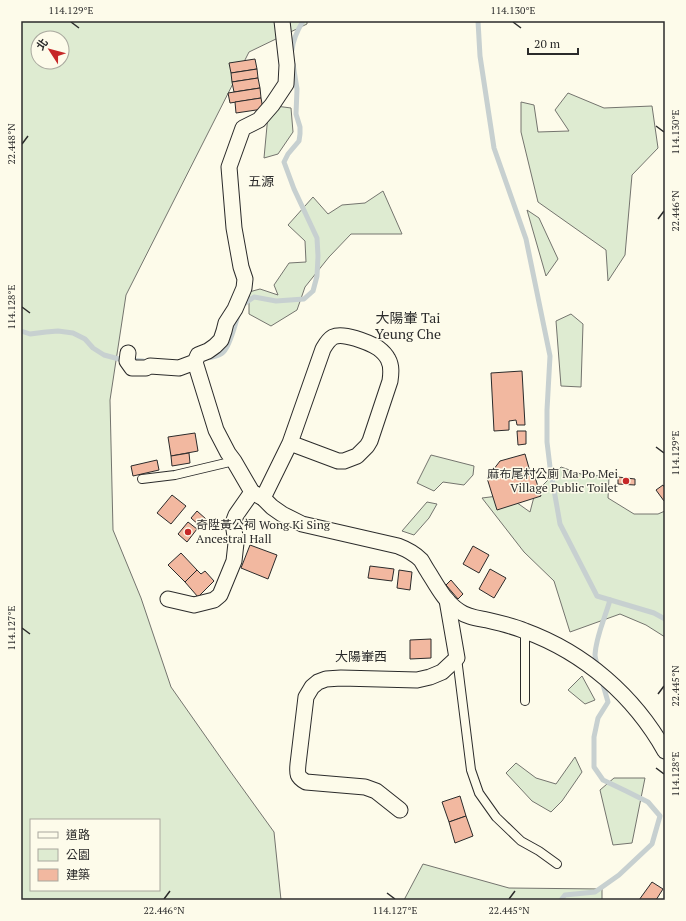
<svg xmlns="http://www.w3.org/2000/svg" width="686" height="921" font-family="'PT Serif','Noto Sans TC',serif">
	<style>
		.green { fill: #deebd1; stroke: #74746e; fill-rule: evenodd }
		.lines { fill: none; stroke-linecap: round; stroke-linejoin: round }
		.stream { stroke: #c7d0d0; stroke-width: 5 }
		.building { fill: #f2b8a0; stroke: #2b2b2b }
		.lane-casing { stroke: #2b2b2b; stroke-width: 10 }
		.street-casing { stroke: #2b2b2b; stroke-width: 17 }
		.lane { stroke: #fdfbea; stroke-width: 8 }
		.street { stroke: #fdfbea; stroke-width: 15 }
		.ticks { fill: none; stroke: #2b2b2b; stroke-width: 1.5 }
		.poi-dot { fill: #c62828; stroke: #fdfbea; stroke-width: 1.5 }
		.labels { text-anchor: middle; stroke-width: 3; stroke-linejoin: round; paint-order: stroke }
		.poi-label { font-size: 12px; fill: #2b2b2b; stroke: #fdfbea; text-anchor: end }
		.neighbourhood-label { font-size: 13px; fill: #2b2b2b; stroke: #fdfbea }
		.quarter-label { font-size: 14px; fill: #2b2b2b; stroke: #fdfbea }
		.neatline { fill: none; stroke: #2b2b2b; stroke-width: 1.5 }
		.ticks-label { font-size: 10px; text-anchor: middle; fill: #2b2b2b }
	</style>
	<rect width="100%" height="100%" fill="#fdfbea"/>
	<g class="green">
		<path d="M21,21H307V24L249,52L126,295L110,400L113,530L141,598L171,687L230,771L274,832L281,900H21ZM38,38H62V62H38ZM31,820H159V890H31Z"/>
		<path d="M568,93L604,108L652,106L658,148L632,175L625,255L608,281L606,250L538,202L521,132V102L534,105L538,132L569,131L555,110Z"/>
		<path d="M276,106L291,108L293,132L278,154L264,158L268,115Z"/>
		<path d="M383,191L402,234H351L329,257L305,287L297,310L271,326L249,314V292L260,289L278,295L274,285L289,263L306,262L305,241L288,225L313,197L328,214L342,205L365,203Z"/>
		<path d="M527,210L539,218L558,259L546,276Z"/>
		<path d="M571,314L583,324L581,387L561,386L556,321Z"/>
		<path d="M431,455L474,466L473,475L464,485L443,482L434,491L417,483Z"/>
		<path d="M561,467L581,474L609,477L608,498L634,514H658L665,511V637L646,625L620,614L570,632L554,581L524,552L482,498L506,495L530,512L535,493Z"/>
		<path d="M427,502L437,504L429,518L414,535L402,531Z"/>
		<path d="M582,676L595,700L585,704L568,690Z"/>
		<path d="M575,757L582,772L562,801L551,812L532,801L506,773L516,763L536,778L556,784Z"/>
		<path d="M614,778H645L632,843L613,845L600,790Z"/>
		<path d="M423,864L509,888L602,889V900H404Z"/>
	</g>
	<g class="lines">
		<g class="stream">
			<path d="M478,21L480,56L494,148L526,239L550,356L547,410V442L550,467L560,524L597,596L654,613L665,619"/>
			<path d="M292,50C293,39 297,31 303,21"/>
			<path d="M241,306L254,297L276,301L304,299L313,291L317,276L318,256L317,238L294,189L284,162L288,154L299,141L300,134V127L296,114L297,89L293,64"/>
			<path d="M21,331L30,334L46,332L58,331L73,333L85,339L93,348L104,355L119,359L143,361"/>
			<path d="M205,358C211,358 221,356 225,350C231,342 235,325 238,315"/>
			<path d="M598,667C597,663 595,659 595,655C596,636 605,618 610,600"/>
			<path d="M561,900L565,895L595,892L619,875L652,844L660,816L648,802L626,791L603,780L594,767V737L598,718L608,702L602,681"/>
		</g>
	</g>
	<g class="building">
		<path d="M255,59L257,69L231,73L229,63Z"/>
		<path d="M257,69L258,78L232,82L231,73Z"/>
		<path d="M258,78L260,88L234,92L232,82Z"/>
		<path d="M260,88L261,98L230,103L228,93Z"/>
		<path d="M261,98L263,109L236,113L235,102Z"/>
		<path d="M522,371L525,425H517L516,420L509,421V430L494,431L491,373Z"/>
		<path d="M517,431H526V444L518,445Z"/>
		<path d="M195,433L198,451L171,456L168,437Z"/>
		<path d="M189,453L190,463L172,466L171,456Z"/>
		<path d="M525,454L531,475L534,474L541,496L497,510L487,478L500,461Z"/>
		<path d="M157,460L159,470L133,476L131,466Z"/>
		<path d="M618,477L635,479V485L618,484Z"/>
		<path d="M663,485L665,488V500L664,501L656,490Z"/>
		<path d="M172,495L186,506L171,524L157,513Z"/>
		<path d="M197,511L206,519L200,526L191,518Z"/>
		<path d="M188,522L197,529L187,542L178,534Z"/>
		<path d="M250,545L277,555L268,579L241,568Z"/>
		<path d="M473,546L489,555L479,573L463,564Z"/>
		<path d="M181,553L197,570L185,582L168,565Z"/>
		<path d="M370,566L394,569L392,581L368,578Z"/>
		<path d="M490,569L506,578L494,598L479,589Z"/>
		<path d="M197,570L201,574L205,571L214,581L198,597L185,582Z"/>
		<path d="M399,570L412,572L410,590L397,588Z"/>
		<path d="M451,580L463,594L458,599L446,585Z"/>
		<path d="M431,639V658L410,659V640Z"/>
		<path d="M460,796L466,816L449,822L442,802Z"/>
		<path d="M466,816L473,836L455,843L449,822Z"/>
		<path d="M652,882L663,889L656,900H639Z"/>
	</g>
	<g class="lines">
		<g class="lane-casing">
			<g id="lane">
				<path d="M142,479L175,475L234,461"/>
				<path d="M457,658L471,770L479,793L496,817L521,841L539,851L557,864"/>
				<path d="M525,701V631"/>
			</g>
		</g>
		<g class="street-casing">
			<g id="street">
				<path d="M128,353L127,361L132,368H146L150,366L179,368L195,362L198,355L208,351L215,346L221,340L224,331L226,323L235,309L244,288L245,279L241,267L234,228L229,167L243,128L259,120L272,105L286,84L287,65L282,21"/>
				<path d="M195,362L216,430L228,453L234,461L252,492L263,498L272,507L282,514L302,524L398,546C406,549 415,554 421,560C423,563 425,567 427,570C436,584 444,601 459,611C467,617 477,618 487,620C500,623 513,626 525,631C585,653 634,696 665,751"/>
				<path d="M263,498L290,443L323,349C326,344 328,340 333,337C343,332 368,342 378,348C382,351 386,355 388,359C392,366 391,374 390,381L370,441L367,446L357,456L344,461H338L290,443"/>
				<path d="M168,599L194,605L214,600L220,595L234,561L236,543L233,523L236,515L252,492"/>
				<path d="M400,810L376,791L365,787L306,782C297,777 297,774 298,764L306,697L312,687L318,682L326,679L341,678L417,680L430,677L442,672L457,658L447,600"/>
			</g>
		</g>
		<use href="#lane" class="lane"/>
		<use href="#street" class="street"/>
	</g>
	<path class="ticks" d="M71,22L79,28M513,22L521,28M656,126L664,132M22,144L28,136M658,219L664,211M22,307L30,313M656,447L664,453M22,628L30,634M658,694L664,686M656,768L664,774M387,893L395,899M164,899L170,891M509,899L515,891"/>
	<g class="poi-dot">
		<circle cx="626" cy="481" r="4"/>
		<circle cx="188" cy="532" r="4"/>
	</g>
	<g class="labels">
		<g class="poi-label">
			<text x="618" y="478">麻布尾村公廁 Ma Po Mei<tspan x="618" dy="14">Village Public Toilet</tspan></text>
			<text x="196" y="529" text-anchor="start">奇陞黃公祠 Wong Ki Sing<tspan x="196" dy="14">Ancestral Hall</tspan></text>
		</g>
		<g class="neighbourhood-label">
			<text x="261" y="186">五源</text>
			<text x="361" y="661">大陽輋西</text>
		</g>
		<g class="quarter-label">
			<text x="408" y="323">大陽輋 Tai<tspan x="408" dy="16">Yeung Che</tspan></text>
		</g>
	</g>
	<rect width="686" height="921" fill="none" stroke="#fdfbea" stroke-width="44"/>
	<rect x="30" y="819" width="130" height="72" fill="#fdfbea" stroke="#a9a89e"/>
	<rect x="38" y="832" width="20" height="6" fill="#fdfbea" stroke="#a9a89e"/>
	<text x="66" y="839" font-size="12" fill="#2b2b2b">道路</text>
	<rect x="38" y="849" width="20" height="12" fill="#deebd1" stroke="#a9a89e"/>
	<text x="66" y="859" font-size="12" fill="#2b2b2b">公園</text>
	<rect x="38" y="869" width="20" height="12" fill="#f2b8a0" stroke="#a9a89e"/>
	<text x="66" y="879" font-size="12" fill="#2b2b2b">建築</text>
	<g transform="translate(50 50) rotate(306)"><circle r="19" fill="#fdfbea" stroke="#a9a89e"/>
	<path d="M0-3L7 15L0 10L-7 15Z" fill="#c62828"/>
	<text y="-6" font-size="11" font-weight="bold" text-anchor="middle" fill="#2b2b2b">北</text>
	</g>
	<path d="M528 48v6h50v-6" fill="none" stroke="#2b2b2b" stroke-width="2"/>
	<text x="534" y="48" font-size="12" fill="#2b2b2b" stroke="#fdfbea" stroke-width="3" paint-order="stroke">20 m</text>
	<rect x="22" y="22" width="642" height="877" class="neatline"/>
	<g class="ticks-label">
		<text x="71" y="14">114.129°E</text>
		<text x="513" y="14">114.130°E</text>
		<text transform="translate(675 132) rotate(-90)" y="4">114.130°E</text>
		<text transform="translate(11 144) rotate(-90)" y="4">22.448°N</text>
		<text transform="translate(675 211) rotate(-90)" y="4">22.446°N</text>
		<text transform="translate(11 307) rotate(-90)" y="4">114.128°E</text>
		<text transform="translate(675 453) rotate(-90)" y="4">114.129°E</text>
		<text transform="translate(11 628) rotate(-90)" y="4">114.127°E</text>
		<text transform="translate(675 686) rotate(-90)" y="4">22.445°N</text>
		<text transform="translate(675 774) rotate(-90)" y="4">114.128°E</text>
		<text x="164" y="914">22.446°N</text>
		<text x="395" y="914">114.127°E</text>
		<text x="509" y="914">22.445°N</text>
	</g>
</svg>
